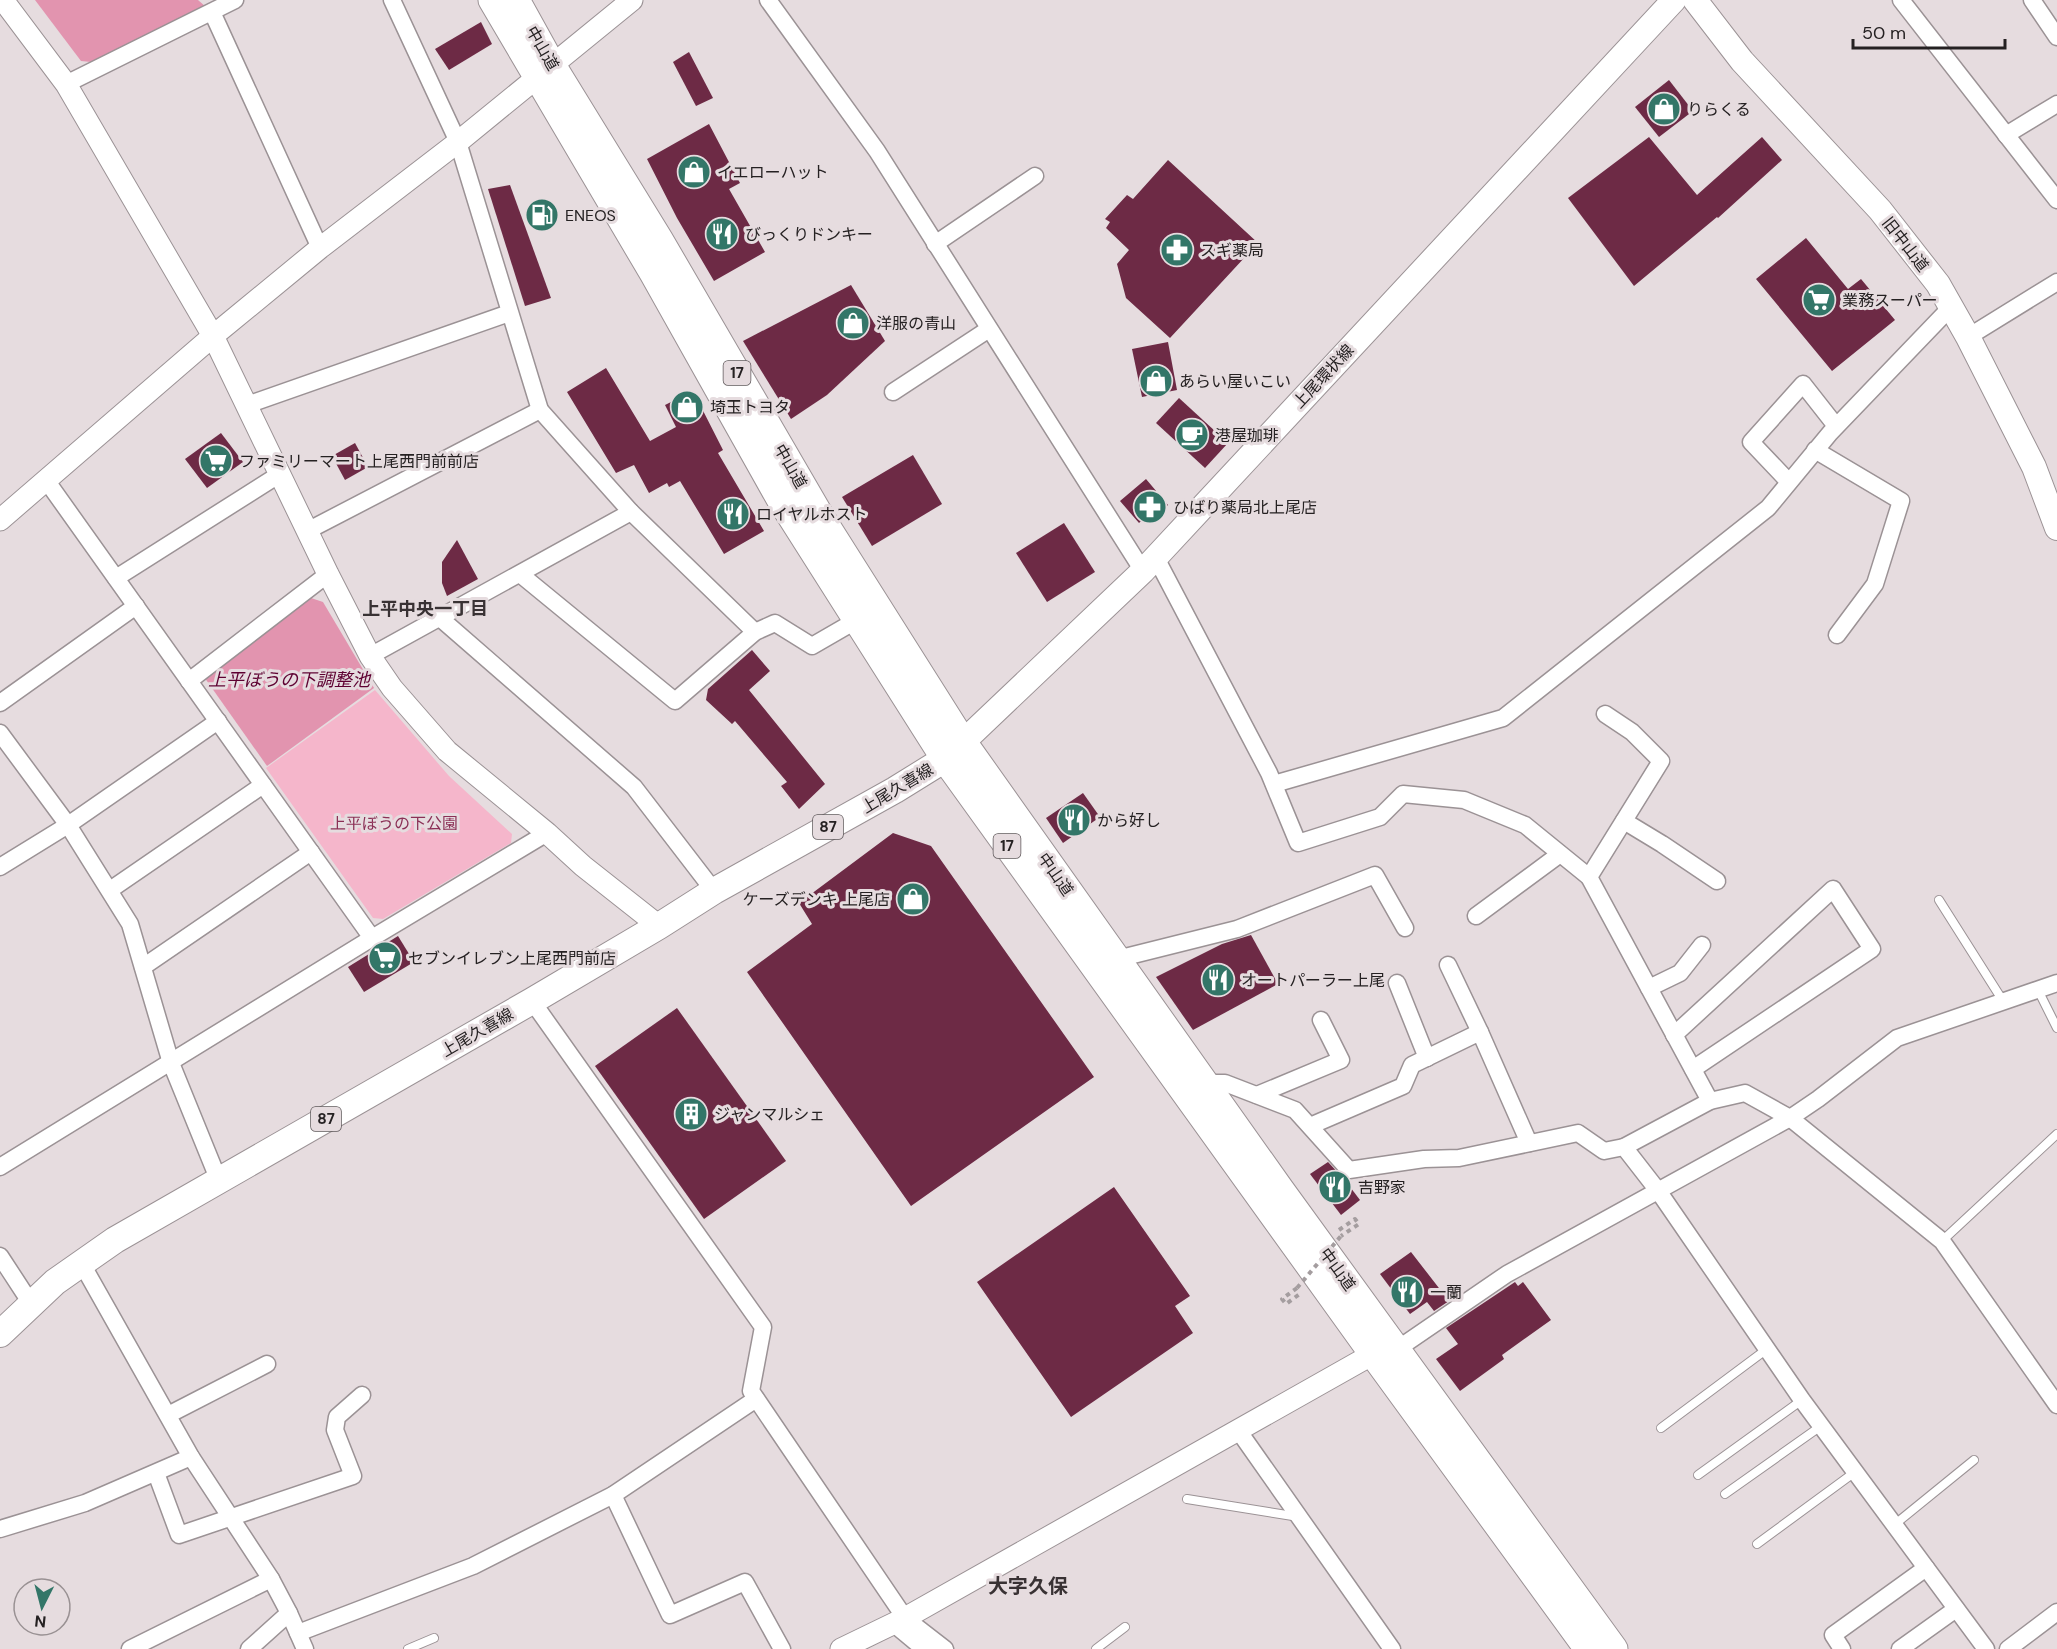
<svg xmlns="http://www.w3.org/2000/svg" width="2057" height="1649" font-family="'DM Sans','Noto Sans JP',sans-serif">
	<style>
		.green { fill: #f5b6cb }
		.water { fill: #e294af }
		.building { fill: #6d2a45 }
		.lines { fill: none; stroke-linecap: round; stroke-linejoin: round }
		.service-casing { stroke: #9b9295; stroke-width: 10 }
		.minor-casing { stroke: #9b9295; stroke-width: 19 }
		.tertiary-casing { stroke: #9b9295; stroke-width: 23 }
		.secondary-casing { stroke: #9b9295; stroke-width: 26 }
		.primary-casing { stroke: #9b9295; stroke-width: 28 }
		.trunk-casing { stroke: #9b9295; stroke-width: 29 }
		.path { stroke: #a49d9f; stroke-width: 4; stroke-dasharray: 4.5 4.5; stroke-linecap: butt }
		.service { stroke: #fff; stroke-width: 8 }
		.minor { stroke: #fff; stroke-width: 16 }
		.tertiary { stroke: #fff; stroke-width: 21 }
		.secondary { stroke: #fff; stroke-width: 24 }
		.primary { stroke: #fff; stroke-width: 26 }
		.trunk { stroke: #fff; stroke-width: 27 }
		.path-bridge { stroke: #a49d9f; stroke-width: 4; stroke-dasharray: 4.5 4.5; stroke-linecap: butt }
		.labels { text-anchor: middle; stroke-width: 6; stroke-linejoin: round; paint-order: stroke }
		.shield { fill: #e6dcdf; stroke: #5f595b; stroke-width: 1.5 }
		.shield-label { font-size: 15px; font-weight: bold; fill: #252122 }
		.street-label { font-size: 16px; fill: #252122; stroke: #e6dcdf }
		.poi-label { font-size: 16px; fill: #252122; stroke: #e6dcdf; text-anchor: start }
		.park-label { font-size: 16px; fill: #8b3056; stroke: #e6dcdf }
		.neighbourhood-label { font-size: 18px; font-weight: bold; fill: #393234; stroke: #e6dcdf }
		.water-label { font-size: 18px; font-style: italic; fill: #5e0031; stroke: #e6dcdf }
		.quarter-label { font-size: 20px; font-weight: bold; fill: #393234; stroke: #e6dcdf }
	</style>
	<rect width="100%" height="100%" fill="#e6dcdf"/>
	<path class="green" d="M375,690L449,776L512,834L511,843L383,919L373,918L266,768Z"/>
	<g class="water">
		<path d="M35,0H198L206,7L91,62L81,61Z"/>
		<path d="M308,597L323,602L374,688L267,766L202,674Z"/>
	</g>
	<g class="building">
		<path d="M481,22L492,44L449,70L435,49Z"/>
		<path d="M689,52L713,98L696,106L673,62Z"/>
		<path d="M1669,80L1693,111L1659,137L1635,107Z"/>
		<path d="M709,124L740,183L729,189L765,252L714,281L677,218L647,159Z"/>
		<path d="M1649,137L1697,195L1762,137L1782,160L1718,218L1717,217L1634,286L1568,198Z"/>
		<path d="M1168,160L1258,243L1170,338L1126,298L1117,264L1129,250L1106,228L1110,222L1105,219L1127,195L1133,199Z"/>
		<path d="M510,185L551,298L525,306L488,189Z"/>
		<path d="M1806,238L1848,289L1861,279L1895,320L1832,371L1756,279Z"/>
		<path d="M851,285L885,341L827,395L791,419L743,341Z"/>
		<path d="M1168,342L1177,390L1142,397L1132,349Z"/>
		<path d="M606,368L650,441L676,427L665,405L693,391L723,450L718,453L764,531L724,554L680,481L669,487L667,483L649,493L634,465L616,473L567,392Z"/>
		<path d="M1179,398L1228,443L1205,468L1156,423Z"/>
		<path d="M221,433L243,462L207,488L185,459Z"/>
		<path d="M355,443L368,467L345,480L332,456Z"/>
		<path d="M913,455L942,504L872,546L842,497Z"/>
		<path d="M1146,479L1168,505L1149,521L1145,517L1139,523L1120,501Z"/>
		<path d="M1064,523L1095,572L1047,602L1016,553Z"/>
		<path d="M457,540L478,579L447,596L442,583V562Z"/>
		<path d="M752,650L770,671L749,690L825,784L799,809L781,786L787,782L735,721L732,724L706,700L708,689Z"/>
		<path d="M1083,793L1100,817L1063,843L1046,818Z"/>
		<path d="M893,833L931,846L1094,1077L911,1206L747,972L812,924L799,903Z"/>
		<path d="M1251,935L1278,984L1193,1030L1156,977L1222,944Z"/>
		<path d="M398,936L414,962L364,992L348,967Z"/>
		<path d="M677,1008L786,1161L704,1219L595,1066Z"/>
		<path d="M1328,1162L1344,1179L1360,1200L1341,1215L1310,1174Z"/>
		<path d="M1114,1187L1190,1296L1175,1306L1193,1333L1071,1417L977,1282Z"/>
		<path d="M1411,1252L1449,1301L1434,1311L1427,1302L1410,1314L1380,1274Z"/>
		<path d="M1515,1282L1518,1286L1523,1282L1551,1320L1502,1355L1504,1359L1460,1391L1436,1359L1458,1344L1446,1328Z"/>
	</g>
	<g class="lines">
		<g class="service-casing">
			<g id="service">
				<path d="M1939,900L2003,1001"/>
				<path d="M2038,990L2057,1028"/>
				<path d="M1942,1241L2057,1134"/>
				<path d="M1661,1428L1767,1349"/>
				<path d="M1698,1475L1802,1400"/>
				<path d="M1725,1494L1821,1426"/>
				<path d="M1187,1499L1299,1517"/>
				<path d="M1894,1525L1974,1460"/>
				<path d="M1757,1544L1855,1472"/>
				<path d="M408,1649L434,1638"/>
				<path d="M1096,1649L1125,1627"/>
			</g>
		</g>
		<g class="minor-casing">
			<g id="minor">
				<path d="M392,0L458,142L540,410L631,512L755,632"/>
				<path d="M768,0L877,151L1143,571"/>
				<path d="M1901,0L2057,200"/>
				<path d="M2032,0L2057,37"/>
				<path d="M212,12L320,248"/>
				<path d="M66,84L235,0"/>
				<path d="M2006,135L2057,104"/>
				<path d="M935,244L1035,176"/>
				<path d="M1968,337L2057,282"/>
				<path d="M893,392L989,329"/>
				<path d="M247,405L509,313"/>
				<path d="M1815,450L1901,501L1875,584L1837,635"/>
				<path d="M46,480L372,938"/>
				<path d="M1789,482L1751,442L1803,384L1836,426"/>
				<path d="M307,531L540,410"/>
				<path d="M1155,556L1269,773L1298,843L1380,817L1403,794L1464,800L1525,825L1589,877L1710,1101"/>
				<path d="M520,574L675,701L755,632L775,623L812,646L857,620"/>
				<path d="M116,578L280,474"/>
				<path d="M440,618L634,787L714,891"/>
				<path d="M370,656L631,512"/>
				<path d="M189,681L328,574"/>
				<path d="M0,703L136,606"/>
				<path d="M0,733L68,825L130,924L171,1063L219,1181"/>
				<path d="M1274,784L1503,718L1768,508L1830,433L1951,307"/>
				<path d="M1624,821L1662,844L1717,881"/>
				<path d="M0,867L68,825L218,721"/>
				<path d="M1589,877L1661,761L1632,732L1605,714"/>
				<path d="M110,890L263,785"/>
				<path d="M1476,916L1560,854"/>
				<path d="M1117,959L1237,929L1375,875L1405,928"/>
				<path d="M1448,965L1480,1032"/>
				<path d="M143,967L311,852"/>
				<path d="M1397,983L1427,1058"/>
				<path d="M1649,988L1680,973L1702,945"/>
				<path d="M532,1001L763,1327L751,1391L905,1618L945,1649"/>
				<path d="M1674,1035L1833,889L1872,949L1693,1069"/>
				<path d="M1204,1083H1225L1295,1110L1349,1170L1424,1159L1459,1158L1578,1133L1604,1151L1624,1147L1659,1192L1802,1400L1986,1649"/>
				<path d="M1257,1095L1341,1060L1321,1020"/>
				<path d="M1310,1126L1403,1086L1412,1065L1480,1032L1529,1143"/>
				<path d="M1624,1147L1710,1101L1745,1093L1790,1118L1942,1241L2057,1405"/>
				<path d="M0,1167L372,938L547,833"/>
				<path d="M0,1256L32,1305"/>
				<path d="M82,1264L191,1457L271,1579L289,1613L305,1649"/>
				<path d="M1396,1350L1507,1274L1790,1118L1818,1099L1897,1038L2057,983"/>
				<path d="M168,1415L267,1364"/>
				<path d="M1238,1430L1392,1649"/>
				<path d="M156,1473L179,1535L353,1476L335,1430L337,1417L362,1395"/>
				<path d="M613,1495L670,1615L745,1582L782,1649"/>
				<path d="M0,1529L85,1503L191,1457"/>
				<path d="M894,1624L924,1649"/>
				<path d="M298,1633L473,1566L613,1495L756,1399"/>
				<path d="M130,1649L271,1579"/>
				<path d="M249,1649L289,1613"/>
				<path d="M1842,1649L1833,1635L1926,1568"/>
				<path d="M1900,1649L1956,1609"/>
				<path d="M2008,1649L2057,1612"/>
			</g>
		</g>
		<g class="tertiary-casing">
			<g id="tertiary">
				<path d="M3,0L66,84L213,336L328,574L370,656L392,688L447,751L547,833L583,866L659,926"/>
				<path d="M0,520L213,336L320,248L458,142L632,0"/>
				<path d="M841,1649L905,1618L1373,1354"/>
			</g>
		</g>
		<g class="secondary-casing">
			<g id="secondary">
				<path d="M1695,0L1742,61L1880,210L1938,284L1968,337L2034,467L2057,528"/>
				<path d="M963,742L1143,571L1674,0"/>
			</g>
		</g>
		<g class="primary-casing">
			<path id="primary" d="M0,1334L55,1282L115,1240L532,1001L659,926L714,891L895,790L945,759L960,745"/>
		</g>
		<g class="trunk-casing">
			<g id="trunk">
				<path d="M492,0L653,273L780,499L945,759L1373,1354L1588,1649"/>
				<path d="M516,0L552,65L659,239L822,519L963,742L1280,1189L1614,1649"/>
			</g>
		</g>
		<g class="path">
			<path d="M1339,1230L1355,1219L1359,1224L1341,1236"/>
			<path d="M1297,1288L1282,1299L1286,1304L1301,1293"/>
		</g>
		<use href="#service" class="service"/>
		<use href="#minor" class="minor"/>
		<use href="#tertiary" class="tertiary"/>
		<use href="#secondary" class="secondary"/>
		<use href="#primary" class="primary"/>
		<use href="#trunk" class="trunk"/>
		<path class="path-bridge" d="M1297,1288L1341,1236"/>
	</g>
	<defs>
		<g id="shop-disc" transform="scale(1.725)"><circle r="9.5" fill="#337668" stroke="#e6dcdf"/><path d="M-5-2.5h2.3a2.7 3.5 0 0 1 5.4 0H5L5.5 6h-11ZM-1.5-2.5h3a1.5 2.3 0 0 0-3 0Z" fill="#fff"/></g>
		<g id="fuel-disc" transform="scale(1.725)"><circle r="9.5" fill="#337668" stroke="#e6dcdf"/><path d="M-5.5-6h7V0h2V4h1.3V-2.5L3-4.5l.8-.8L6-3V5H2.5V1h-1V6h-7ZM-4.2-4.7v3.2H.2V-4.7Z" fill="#fff"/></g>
		<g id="restaurant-disc" transform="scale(1.725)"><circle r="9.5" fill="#337668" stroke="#e6dcdf"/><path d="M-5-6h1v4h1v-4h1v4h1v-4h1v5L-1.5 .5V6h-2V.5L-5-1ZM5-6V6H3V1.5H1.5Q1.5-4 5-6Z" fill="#fff"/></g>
		<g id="pharmacy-disc" transform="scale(1.725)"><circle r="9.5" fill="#337668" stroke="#e6dcdf"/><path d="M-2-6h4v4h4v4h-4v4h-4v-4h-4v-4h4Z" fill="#fff"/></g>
		<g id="supermarket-disc" transform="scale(1.725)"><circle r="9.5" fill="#337668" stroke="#e6dcdf"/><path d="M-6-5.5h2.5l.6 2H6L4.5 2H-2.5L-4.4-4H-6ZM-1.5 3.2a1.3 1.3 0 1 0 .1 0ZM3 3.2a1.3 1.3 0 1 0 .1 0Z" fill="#fff"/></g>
		<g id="cafe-disc" transform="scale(1.725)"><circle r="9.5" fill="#337668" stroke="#e6dcdf"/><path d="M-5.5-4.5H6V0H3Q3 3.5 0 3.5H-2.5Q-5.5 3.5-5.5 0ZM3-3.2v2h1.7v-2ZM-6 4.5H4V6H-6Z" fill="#fff"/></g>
		<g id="building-disc" transform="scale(1.725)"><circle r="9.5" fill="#337668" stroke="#e6dcdf"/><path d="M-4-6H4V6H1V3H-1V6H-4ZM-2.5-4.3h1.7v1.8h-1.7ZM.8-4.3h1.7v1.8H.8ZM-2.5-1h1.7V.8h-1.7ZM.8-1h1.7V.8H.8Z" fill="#fff"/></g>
	</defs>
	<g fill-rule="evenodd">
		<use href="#shop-disc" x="1664" y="109"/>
		<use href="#shop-disc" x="694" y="172"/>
		<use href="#fuel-disc" x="542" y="215"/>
		<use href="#restaurant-disc" x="722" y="234"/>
		<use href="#pharmacy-disc" x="1177" y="250"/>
		<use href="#supermarket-disc" x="1819" y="300"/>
		<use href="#shop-disc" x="853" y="323"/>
		<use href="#shop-disc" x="1156" y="381"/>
		<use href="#shop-disc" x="687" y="407"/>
		<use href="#cafe-disc" x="1192" y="435"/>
		<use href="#supermarket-disc" x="216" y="461"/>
		<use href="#pharmacy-disc" x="1150" y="507"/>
		<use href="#restaurant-disc" x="733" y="514"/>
		<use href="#restaurant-disc" x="1074" y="820"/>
		<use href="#shop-disc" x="913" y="899"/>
		<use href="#supermarket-disc" x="385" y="958"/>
		<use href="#restaurant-disc" x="1218" y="980"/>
		<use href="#building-disc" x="691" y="1114"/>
		<use href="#restaurant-disc" x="1335" y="1187"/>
		<use href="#restaurant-disc" x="1407" y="1292"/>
	</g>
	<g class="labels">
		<g class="shield">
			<rect x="723.5" y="361" width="27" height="24" rx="4.5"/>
			<rect x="813" y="815" width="30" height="24" rx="4.5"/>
			<rect x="993.5" y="834" width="27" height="24" rx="4.5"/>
			<rect x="311" y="1107" width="30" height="24" rx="4.5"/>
		</g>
		<g class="shield-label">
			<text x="737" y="378">17</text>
			<text x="828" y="832">87</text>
			<text x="1007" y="851">17</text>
			<text x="326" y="1124">87</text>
		</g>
		<g class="street-label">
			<text transform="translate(543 48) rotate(60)" y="6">中山道</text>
			<text transform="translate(1906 244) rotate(52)" y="6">旧中山道</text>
			<text transform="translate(1323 376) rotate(-47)" y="6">上尾環状線</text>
			<text transform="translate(791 466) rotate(60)" y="6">中山道</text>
			<text transform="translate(897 788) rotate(-31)" y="6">上尾久喜線</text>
			<text transform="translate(1056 874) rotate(55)" y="6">中山道</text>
			<text transform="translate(477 1032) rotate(-30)" y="6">上尾久喜線</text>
			<text transform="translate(1338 1269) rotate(54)" y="6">中山道</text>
		</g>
		<g class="poi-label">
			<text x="1687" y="115">りらくる</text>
			<text x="717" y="178">イエローハット</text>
			<text x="565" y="221">ENEOS</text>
			<text x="745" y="240">びっくりドンキー</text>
			<text x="1200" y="256">スギ薬局</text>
			<text x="1842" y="306">業務スーパー</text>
			<text x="876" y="329">洋服の青山</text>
			<text x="1179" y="387">あらい屋いこい</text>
			<text x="710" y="413">埼玉トヨタ</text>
			<text x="1215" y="441">港屋珈琲</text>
			<text x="239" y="467">ファミリーマート上尾西門前前店</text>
			<text x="1173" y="513">ひばり薬局北上尾店</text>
			<text x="756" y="520">ロイヤルホスト</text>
			<text x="1097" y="826">から好し</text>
			<text x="890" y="905" text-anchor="end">ケーズデンキ 上尾店</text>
			<text x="408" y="964">セブンイレブン上尾西門前店</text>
			<text x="1241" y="986">オートパーラー上尾</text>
			<text x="714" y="1120">ジャンマルシェ</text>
			<text x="1358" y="1193">吉野家</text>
			<text x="1430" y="1298">一蘭</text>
		</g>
		<g class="park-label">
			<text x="394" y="829">上平ぼうの下公園</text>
		</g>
		<g class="neighbourhood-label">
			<text x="425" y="615">上平中央一丁目</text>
		</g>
		<g class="water-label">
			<text x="289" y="686">上平ぼうの下調整池</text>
		</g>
		<g class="quarter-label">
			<text x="1028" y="1593">大字久保</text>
		</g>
	</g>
	<g transform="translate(42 1607) rotate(186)"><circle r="28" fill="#e6dcdf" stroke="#999193" stroke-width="1.5"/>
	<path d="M0-4.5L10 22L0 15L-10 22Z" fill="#337668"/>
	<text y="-9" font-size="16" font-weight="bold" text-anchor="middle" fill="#252122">N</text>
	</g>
	<path d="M1853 39v9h152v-9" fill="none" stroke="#252122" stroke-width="3"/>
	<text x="1862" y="39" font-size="18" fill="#252122" stroke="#e6dcdf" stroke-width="4.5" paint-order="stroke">50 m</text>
</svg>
